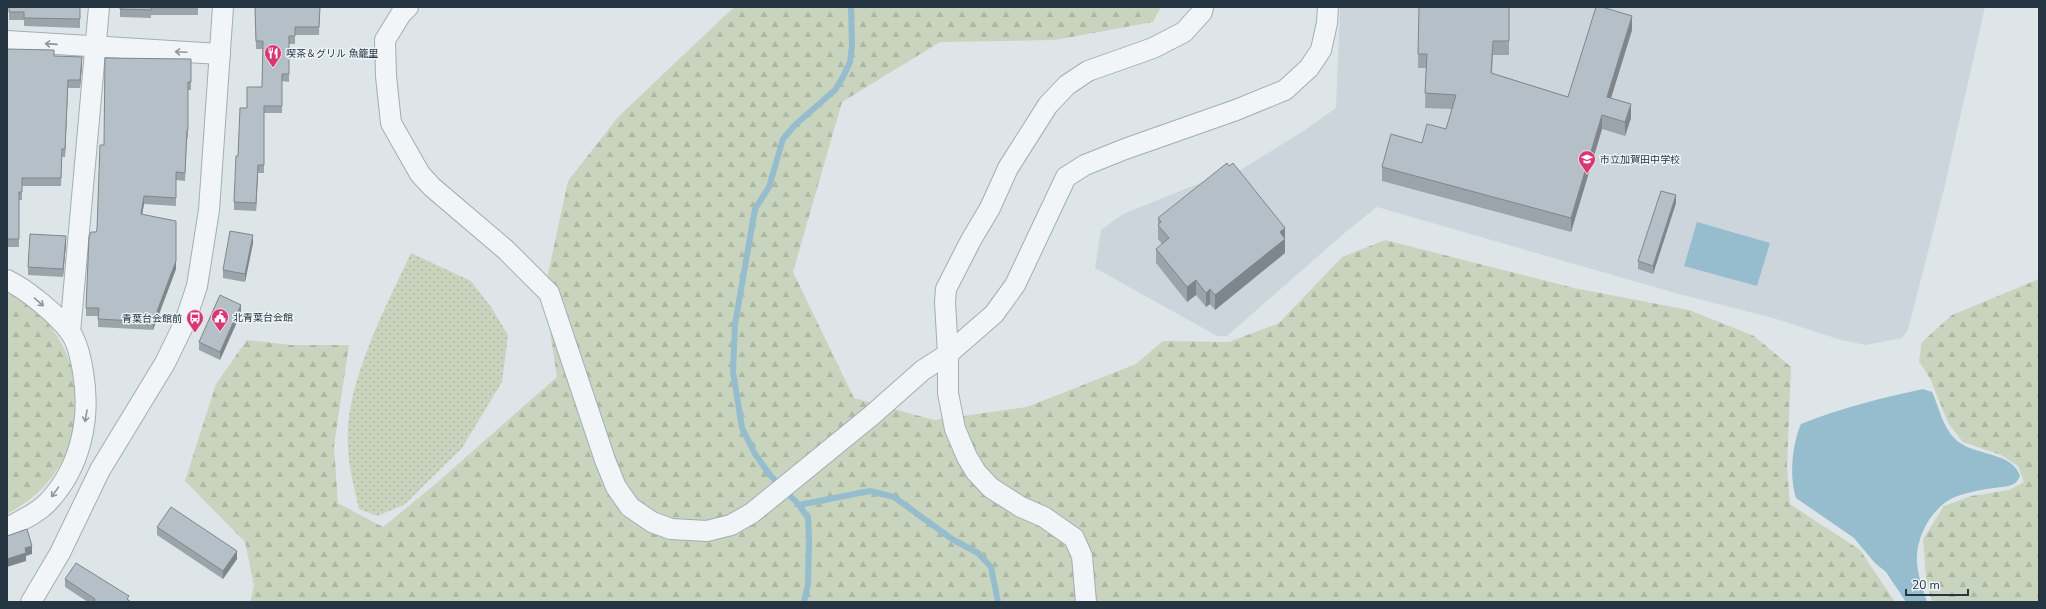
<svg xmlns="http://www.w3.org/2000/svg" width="2046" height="609" font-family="'Nunito Sans','Noto Sans JP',sans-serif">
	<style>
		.built { fill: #ccd5db }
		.grass { fill: url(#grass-dots) }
		.forest { fill: url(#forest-firs) }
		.water { fill: #95bdcd }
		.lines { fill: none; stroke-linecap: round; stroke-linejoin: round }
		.stream { stroke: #95bdcd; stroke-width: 6 }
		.minor-casing { stroke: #a3adb4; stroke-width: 22 }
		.minor { stroke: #f1f5f7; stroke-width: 20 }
		.wall { fill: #9ca4ab }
		.shaded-wall { fill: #7f868b }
		.building { fill: #b5bfc7; stroke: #7f868b }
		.oneway { stroke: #8b969c }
		.labels { text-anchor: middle; stroke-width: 3; stroke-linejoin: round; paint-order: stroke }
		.poi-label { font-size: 10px; fill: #253642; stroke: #eef3f7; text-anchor: start }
	</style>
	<defs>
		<pattern id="grass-dots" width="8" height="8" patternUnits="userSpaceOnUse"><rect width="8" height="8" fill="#c9d4be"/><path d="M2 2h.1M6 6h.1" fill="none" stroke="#acb7a4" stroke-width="1.8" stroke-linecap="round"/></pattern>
		<pattern id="forest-firs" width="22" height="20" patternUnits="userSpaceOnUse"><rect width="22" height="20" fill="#c9d4be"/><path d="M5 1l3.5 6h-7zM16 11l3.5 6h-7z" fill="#acb7a4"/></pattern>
	</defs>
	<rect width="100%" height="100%" fill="#dee5e9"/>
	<path class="built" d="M1340,7H1985L1944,189L1908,330L1902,338L1866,345L1841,340L1773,318L1675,293L1377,207L1348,230L1227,336H1217L1095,268L1101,230L1123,214L1215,177L1239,171L1305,130L1336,108Z"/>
	<path class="grass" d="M411,253L471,281L491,307L508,335L502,382L462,448L404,505L377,516L359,509C355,490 349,469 348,449C343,386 385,309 411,253Z"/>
	<g class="forest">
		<path d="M734,7H1161L1153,22L1055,40L940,42L842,102L793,272L854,398L934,420L1027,407L1136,364L1163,341L1229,342L1279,323L1342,257L1385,240L1574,288L1689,310L1754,336L1791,367L1787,467L1790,504L1860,550L1895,602H250L254,586L245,542L185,481L216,384L247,340L291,345H349L334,446L338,503L383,527L433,486L557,377L544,293L568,181L619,116Z"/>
		<path d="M2039,279V602H1932L1926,578L1923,539L1944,506L1971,496L2009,490L2024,482L2018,466L2001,455L1963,442L1948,423L1931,380L1919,361L1922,342L1952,315Z"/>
		<path d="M7,292C25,299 42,315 53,330C99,395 77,478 7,514Z"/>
	</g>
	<g class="water">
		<path d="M1697,222L1770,243L1757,286L1684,266Z"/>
		<path d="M1923,389L1932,392C1940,409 1943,431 1960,443C1977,455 2013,453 2020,476C2015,488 2005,486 1994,488C1980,490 1961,493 1949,500C1929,512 1915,540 1917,563C1918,576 1923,589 1927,602H1906L1886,572L1875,563L1854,538L1796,498C1789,477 1792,445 1801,424C1841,408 1881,398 1923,389Z"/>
	</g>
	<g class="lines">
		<g class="stream">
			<path d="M799,505L870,491L894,497L952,539L978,553L991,567L998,602"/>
			<path d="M804,602L808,585L809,538L808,518L799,505L770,475L755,454L742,428L733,372L735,324L755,209L769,187L783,139L795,125L835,90L844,75L850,62L852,46L851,7"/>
		</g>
		<g class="minor-casing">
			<g id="minor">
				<path d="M408,7L401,14L385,40L386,76L391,123L420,174L432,187L506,250L549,293L605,460L616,487L630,507L652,522L671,529L707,531L731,525L752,513L871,416L923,370L948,354L994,314L1015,285L1066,177L1085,165L1125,149L1236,110L1285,90L1309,68L1321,50L1327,23L1328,7"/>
				<path d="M7,41L220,54"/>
				<path d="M7,280C26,289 58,315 70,332C78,343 81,359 83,372C91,418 81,467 48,502C38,513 20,521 7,528"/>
				<path d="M70,332L99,7"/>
				<path d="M31,602L60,553L100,470L165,363L185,322L197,286L209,210L223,7"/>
				<path d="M1086,602L1082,556L1074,538L1044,517L1021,507L991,488L976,472L967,457L955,429L948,393V354L945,302L946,289L971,240L990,208L1008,168L1048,105L1067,85L1088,71L1153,48L1184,32L1202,12L1203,7"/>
			</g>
		</g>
		<use href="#minor" class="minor"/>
	</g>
	<g class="wall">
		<path d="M9,7H80V28L24,26V20H9Z"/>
		<path d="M120,7H198V15H151V18L120,17Z"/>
		<path d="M255,7H320L319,35H295V44H289V82L282,81V113H264V173H258L256,211L234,210V202L238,156L247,108L262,87L263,49H256Z"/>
		<path d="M1419,7H1509V55H1493L1492,73L1568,97L1632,30L1611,98L1631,118L1625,136L1602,129L1571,232L1382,181V167L1446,129L1452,109L1425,108L1426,68H1418Z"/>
		<path d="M7,49L54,56L82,65L80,88H68L65,157H62L61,186H22V200H19V247H7Z"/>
		<path d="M191,59V90H188V138H187L185,181L176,180V206L144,204L142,214L176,269L153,330L98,327V316H86V308L96,232L97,229L104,145Z"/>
		<path d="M1229,166L1285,228V253L1215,310L1210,304L1206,307L1196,295L1187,302L1156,263V249L1162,244L1158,239V218Z"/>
		<path d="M1676,203L1653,274L1638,269V261Z"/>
		<path d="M253,243L245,282L223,278V270Z"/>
		<path d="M66,244L63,277L28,275V267Z"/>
		<path d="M241,313L220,360L199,350V342Z"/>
		<path d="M157,527L237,559L223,579L157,535Z"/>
		<path d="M65,579L129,601L131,602H88L65,587Z"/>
	</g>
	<g class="shaded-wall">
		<path d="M1632,16V30L1607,111V97Z"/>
		<path d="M82,57V65L80,88V80Z"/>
		<path d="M68,80V88L65,157V149Z"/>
		<path d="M1631,104V118L1625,136V122Z"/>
		<path d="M1602,115V129L1571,232V218Z"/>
		<path d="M258,165V173L256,211V203Z"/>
		<path d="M1676,195V203L1653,274V266Z"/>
		<path d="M144,196V204L141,222V214Z"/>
		<path d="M176,221V269L153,330V322Z"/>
		<path d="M1285,228V253L1215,310V295L1280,232Z"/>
		<path d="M253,235V243L245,282V274Z"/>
		<path d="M66,236V244L63,277V269Z"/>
		<path d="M1196,280V295L1187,302V287Z"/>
		<path d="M1210,289V304L1206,307V293Z"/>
		<path d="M241,305V313L220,360V352Z"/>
		<path d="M32,546V554L26,556V561L7,567V559L25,548Z"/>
		<path d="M237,551V559L223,579V571Z"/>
	</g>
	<g class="building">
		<path d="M9,7H80V19L24,18V12H9Z"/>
		<path d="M120,7H151V10L120,9Z"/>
		<path d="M255,7H320L319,27H295V36H289V74H282V106H264V165H258L256,203L234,202L236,156H238L240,108H247V87H262L263,41H256Z"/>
		<path d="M1419,7H1509V41H1493L1491,73L1568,97L1596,7H1602L1632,16L1607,97L1631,104L1625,122L1602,115L1571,218L1382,167L1391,134L1422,143L1427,124L1446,129L1456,95L1425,93L1427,54H1418Z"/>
		<path d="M7,49L54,50V56L82,57L80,80H68L65,149H62L61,178H22V192H19V239H7Z"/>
		<path d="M105,58L191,59V82H188V130H187L185,173L176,172V198L144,196L141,214L176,221V261L153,322L98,319L99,308H86L89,237L91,232H96L97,229L100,145H104Z"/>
		<path d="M1227,163L1229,166L1233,163L1285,228L1280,232L1285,239L1215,295L1210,289L1206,293L1196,280L1187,287L1156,249L1169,238L1158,225L1161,222L1158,218Z"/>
		<path d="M1661,191L1676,195L1653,266L1638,261Z"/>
		<path d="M230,231L253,235L245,274L223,270Z"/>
		<path d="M30,234L66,236L63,269L28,267Z"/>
		<path d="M220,295L241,305L220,352L199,342Z"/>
		<path d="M171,507L237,551L223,571L157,527Z"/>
		<path d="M27,529L32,546L25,548L26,553L7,559V536Z"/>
		<path d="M76,563L129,596L127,599L131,602H96L94,601L95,599L65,579Z"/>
	</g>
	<defs><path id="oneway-shaft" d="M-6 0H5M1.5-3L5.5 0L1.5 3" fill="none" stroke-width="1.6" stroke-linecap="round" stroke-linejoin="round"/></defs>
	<g class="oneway">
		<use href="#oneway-shaft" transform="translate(51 44) rotate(-176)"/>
		<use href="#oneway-shaft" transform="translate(181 52) rotate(-177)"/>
		<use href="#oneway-shaft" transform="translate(39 302) rotate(41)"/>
		<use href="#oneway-shaft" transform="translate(86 416) rotate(100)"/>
		<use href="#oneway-shaft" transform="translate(55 492) rotate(126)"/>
	</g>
	<defs>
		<g id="restaurant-pin" transform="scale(0.9)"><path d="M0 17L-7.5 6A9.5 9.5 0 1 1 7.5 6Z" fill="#dc3574" stroke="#eef3f7"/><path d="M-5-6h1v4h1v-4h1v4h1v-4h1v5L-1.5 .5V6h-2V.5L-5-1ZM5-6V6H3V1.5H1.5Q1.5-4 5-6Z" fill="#fff"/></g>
		<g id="school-pin" transform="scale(0.9)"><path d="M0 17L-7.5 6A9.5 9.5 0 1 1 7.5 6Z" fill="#dc3574" stroke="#eef3f7"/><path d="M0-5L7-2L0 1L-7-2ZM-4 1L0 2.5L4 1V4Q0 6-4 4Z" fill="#fff"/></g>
		<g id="civic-pin" transform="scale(0.9)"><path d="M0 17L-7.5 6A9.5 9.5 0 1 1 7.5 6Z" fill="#dc3574" stroke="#eef3f7"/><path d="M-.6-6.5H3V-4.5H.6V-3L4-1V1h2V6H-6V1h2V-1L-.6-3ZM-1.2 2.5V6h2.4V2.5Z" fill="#fff"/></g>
		<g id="bus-pin" transform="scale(0.9)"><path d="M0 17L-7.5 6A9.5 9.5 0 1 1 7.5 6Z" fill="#dc3574" stroke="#eef3f7"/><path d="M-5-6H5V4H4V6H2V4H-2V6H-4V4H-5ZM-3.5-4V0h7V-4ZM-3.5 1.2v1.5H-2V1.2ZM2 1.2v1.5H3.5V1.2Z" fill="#fff"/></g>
	</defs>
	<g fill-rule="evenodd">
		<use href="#restaurant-pin" x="273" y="53"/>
		<use href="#school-pin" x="1587" y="159"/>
		<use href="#civic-pin" x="220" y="317"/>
		<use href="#bus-pin" x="195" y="318"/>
	</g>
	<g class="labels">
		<g class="poi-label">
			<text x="286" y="57">喫茶＆グリル 魚籠里</text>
			<text x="1600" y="163">市立加賀田中学校</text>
			<text x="233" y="321">北青葉台会館</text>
			<text x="182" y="322" text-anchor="end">青葉台会館前</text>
		</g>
	</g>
	<rect width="2046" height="609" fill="none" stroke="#253642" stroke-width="16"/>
	<path d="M1906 589v6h62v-6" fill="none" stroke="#253642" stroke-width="2"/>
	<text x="1912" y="589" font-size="12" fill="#253642" stroke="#eef3f7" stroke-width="3" paint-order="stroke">20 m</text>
</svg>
